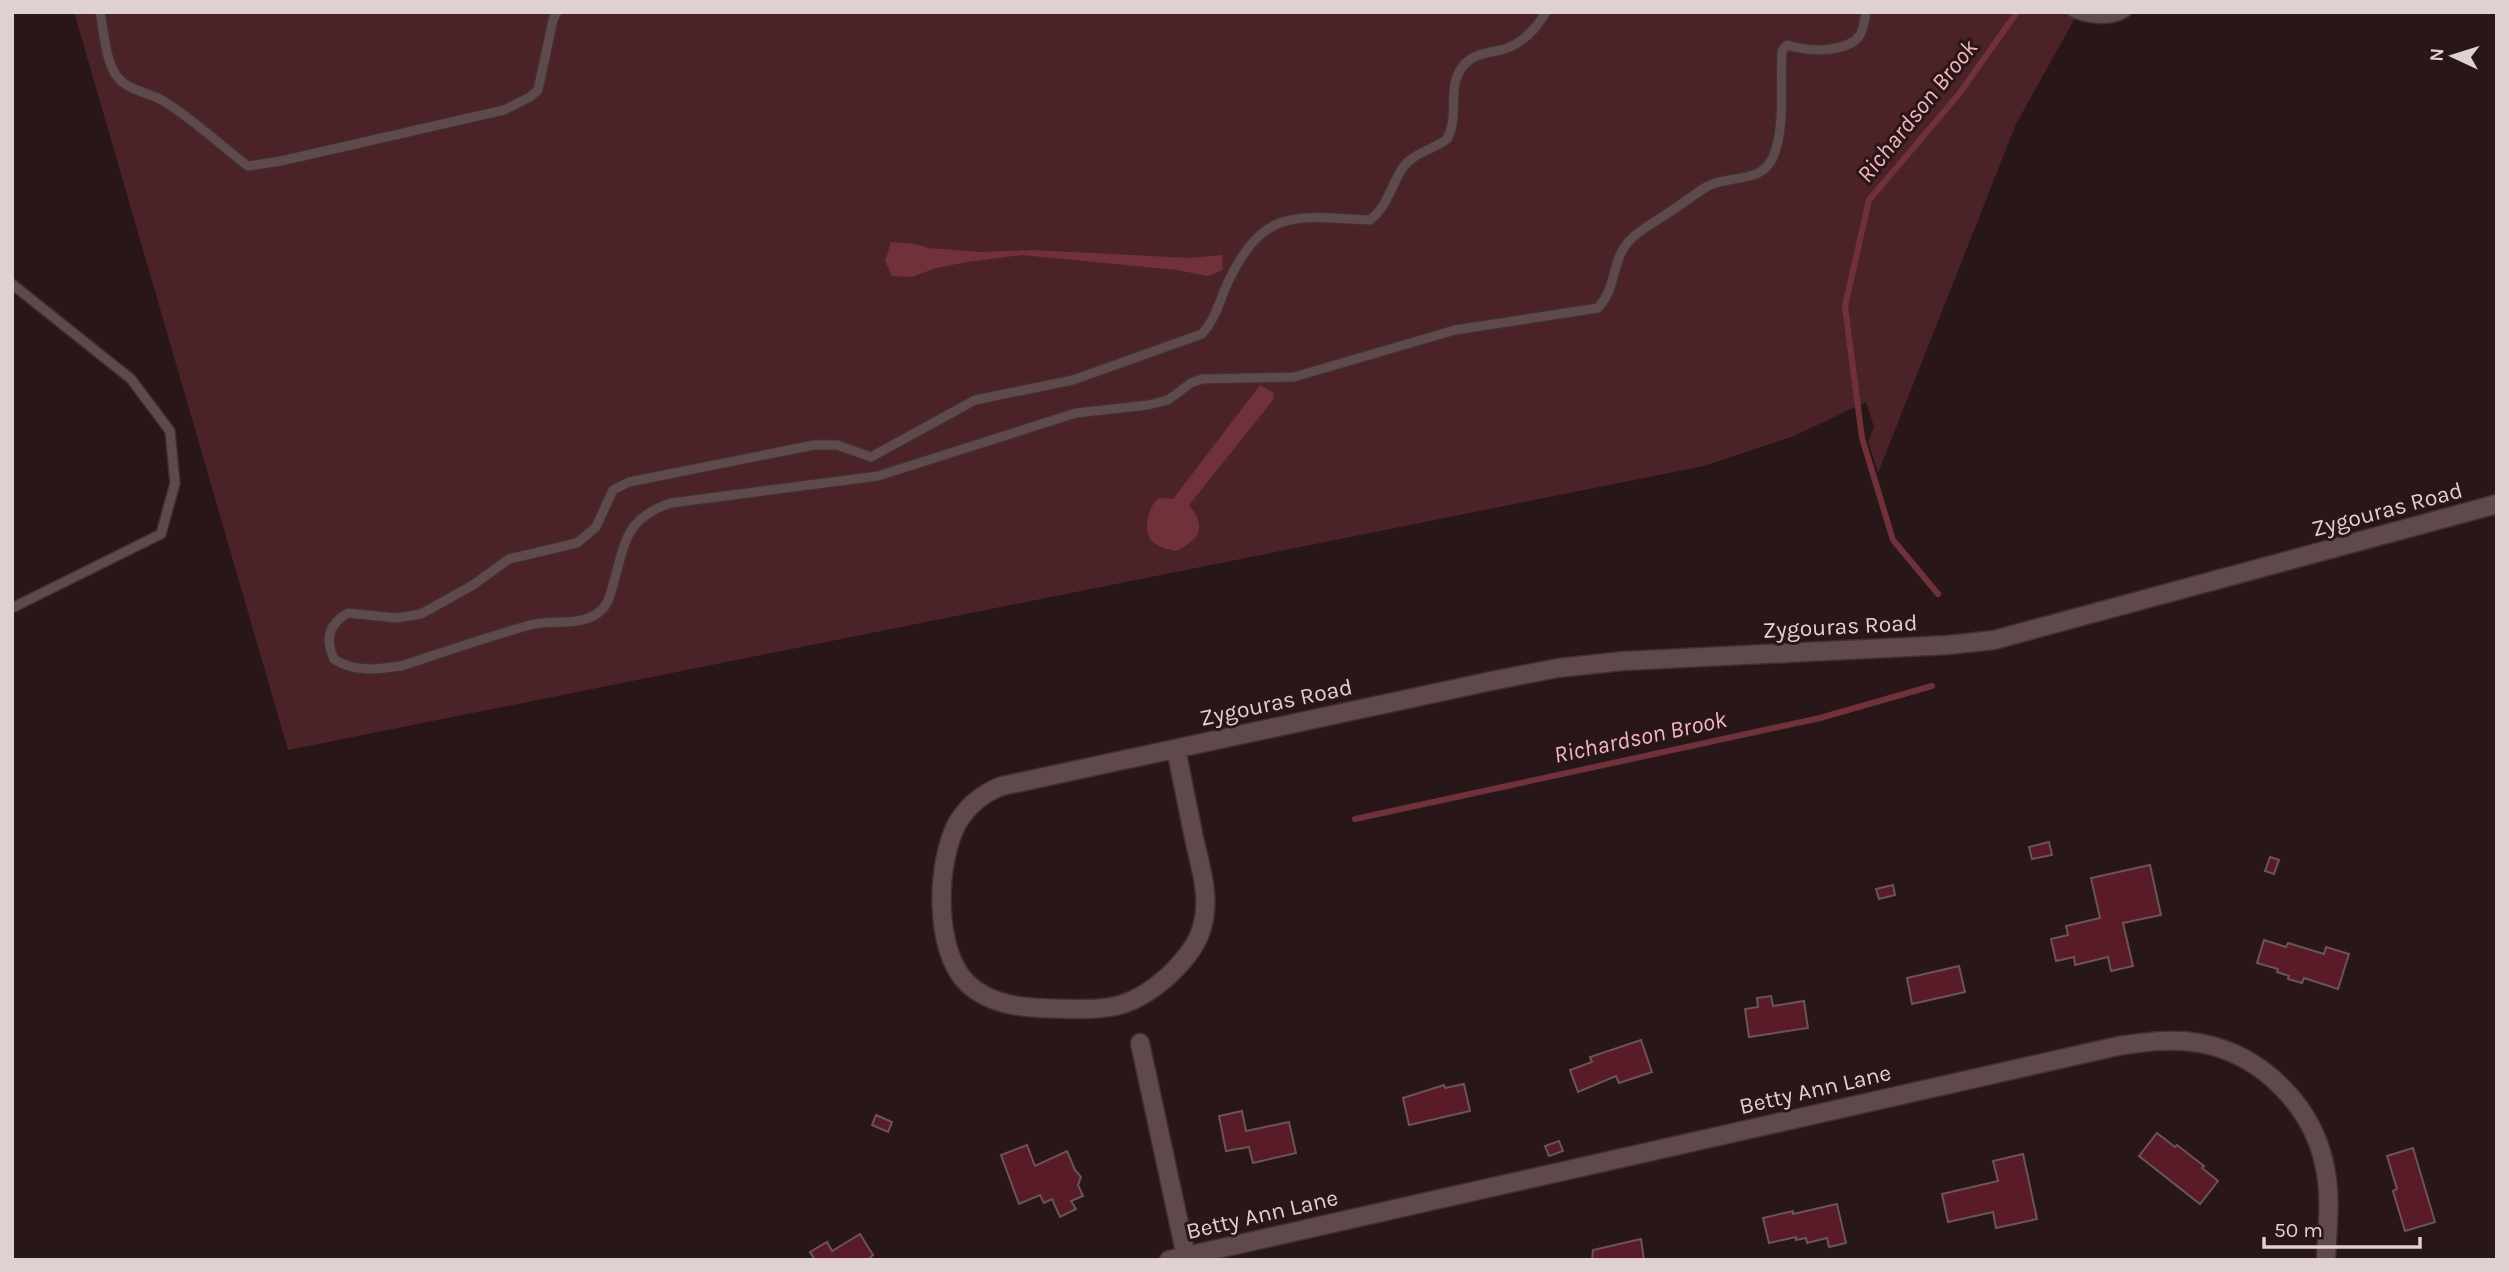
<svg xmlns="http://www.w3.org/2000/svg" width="2509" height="1272" font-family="Karla,sans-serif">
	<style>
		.green { fill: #4b2228 }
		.water { fill: #71313b }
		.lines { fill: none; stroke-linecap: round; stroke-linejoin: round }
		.stream { stroke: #71313b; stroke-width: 6 }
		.building { fill: #591b27; stroke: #6b5456; stroke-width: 2 }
		.lane-casing { stroke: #3e3031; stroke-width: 12 }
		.street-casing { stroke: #3e3031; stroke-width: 21 }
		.lane { stroke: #60494b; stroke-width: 9 }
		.street { stroke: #60494b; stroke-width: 18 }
		.labels { text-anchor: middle; stroke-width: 6; stroke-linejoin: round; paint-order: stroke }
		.street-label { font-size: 23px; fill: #dfd0d1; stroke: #291618 }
		.water-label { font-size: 24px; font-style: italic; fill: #f4b6bc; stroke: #291618 }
	</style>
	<rect width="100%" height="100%" fill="#291618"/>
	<path class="green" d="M74,12H2082L2074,20L2016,124L1878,473L1868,442L1874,427L1866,402L1794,436L1704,466L288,750Z"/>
	<g class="water">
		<path d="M891,242L916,244L928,248L981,252L1032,250L1190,258L1222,255L1223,270L1208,276L1177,270L1022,255L967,262L936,268L912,277L892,276L885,261Z"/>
		<path d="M1260,385L1274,393L1273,400L1189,505C1208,527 1199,541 1175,551C1154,546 1143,540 1148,517C1151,508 1152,504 1159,498L1173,499Z"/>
	</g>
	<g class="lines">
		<g class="stream">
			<path d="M1938,594L1893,540L1862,438L1845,306L1869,200L1959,94L2017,12"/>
			<path d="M1355,819L1820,718L1932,686"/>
		</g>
	</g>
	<g class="building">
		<path d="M2049,842L2052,855L2032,859L2029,847Z"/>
		<path d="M2270,857L2279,860L2274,874L2265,871Z"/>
		<path d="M2150,865L2161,915L2123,923L2133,966L2111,971L2108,957L2075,965L2074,957L2056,961L2051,939L2068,935L2066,926L2100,918L2091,878Z"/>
		<path d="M1893,885L1895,895L1879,899L1876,889Z"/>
		<path d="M2264,940L2286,947L2288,943L2324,954L2326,947L2349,954L2338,989L2304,978L2302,983L2288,979L2289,976L2277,972L2278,969L2257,963Z"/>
		<path d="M1959,966L1965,992L1912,1004L1907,978Z"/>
		<path d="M1771,996L1773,1006L1804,1001L1808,1028L1749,1037L1745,1009L1758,1007L1757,998Z"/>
		<path d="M1641,1040L1652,1072L1619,1083L1616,1076L1578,1092L1570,1070L1592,1062L1590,1057Z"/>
		<path d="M1464,1084L1470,1111L1409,1125L1403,1098L1444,1085L1445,1088Z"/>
		<path d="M1242,1111L1246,1131L1289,1122L1296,1153L1253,1163L1249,1147L1226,1151L1219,1116Z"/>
		<path d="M876,1115L892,1122L888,1132L872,1125Z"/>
		<path d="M2157,1133L2175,1147L2177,1145L2204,1166L2202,1168L2218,1181L2200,1204L2139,1156Z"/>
		<path d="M1559,1141L1563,1151L1549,1156L1545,1146Z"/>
		<path d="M1027,1145L1035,1166L1067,1151L1075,1170L1081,1177L1078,1185L1083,1196L1071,1201L1076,1209L1060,1217L1052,1199L1044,1203L1040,1195L1019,1204L1001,1155Z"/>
		<path d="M2413,1148L2435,1222L2405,1231L2393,1191L2397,1189L2387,1156Z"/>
		<path d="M2023,1154L2037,1219L1996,1228L1993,1212L1948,1222L1942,1194L1998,1181L1993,1161Z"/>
		<path d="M1837,1204L1846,1243L1829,1247L1827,1238L1807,1243L1806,1238L1796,1240V1237L1769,1243L1763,1218L1793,1211V1214Z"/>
		<path d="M860,1234L873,1255L867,1260H815L810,1252L827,1242L832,1251Z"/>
		<path d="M1641,1239L1644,1260H1592L1593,1250Z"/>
	</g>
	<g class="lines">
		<g class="lane-casing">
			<g id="lane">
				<path d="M100,12C104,32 105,58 116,75C126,90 147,92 162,100C193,119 220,145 248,166L281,161L504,110L530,97L538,90L553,20L557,12"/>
				<path d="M1546,12C1535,31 1519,47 1496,51C1484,53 1471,56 1463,66C1446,87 1460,116 1447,139C1433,150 1412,153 1402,169C1391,186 1387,207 1370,220C1297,217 1265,205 1228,282C1219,302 1216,318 1202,334L1073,380L975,400L871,457L837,445H814L629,482L613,490L596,527L577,543L509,559L473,585L421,614L396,618L348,613C328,624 325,640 334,659C354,673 379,669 401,666C444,652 487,637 530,625C553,619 578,627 598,613C608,606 610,596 613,585C625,543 625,518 671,503L878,476L1076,413L1148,405L1168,400L1191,383L1202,379L1294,377L1455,330L1598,308C1619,284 1610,259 1632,238C1643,228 1656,221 1668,213C1681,205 1694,194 1708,186C1731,174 1765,185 1775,152C1785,123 1780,81 1782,51L1787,45C1806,51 1834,53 1853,42C1863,36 1864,23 1866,12"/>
				<path d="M2072,12C2087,19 2111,22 2126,12"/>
				<path d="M12,284L131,379L170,431L175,483L161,534L12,608"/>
			</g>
		</g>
		<g class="street-casing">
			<g id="street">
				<path d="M1176,749C1182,779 1188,808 1194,838C1200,866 1211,897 1202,927C1197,947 1181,964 1166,978C1135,1005 1113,1010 1074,1009C1037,1008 996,1010 968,984C933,951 936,861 958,822C969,804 983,793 1002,786L1496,680L1558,668L1623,661L1948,645L1994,640L2497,504"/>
				<path d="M1140,1043L1186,1256"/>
				<path d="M1169,1260L2118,1046C2145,1042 2172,1038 2199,1043C2263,1054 2316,1109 2326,1173C2331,1202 2327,1231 2326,1260"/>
			</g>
		</g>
		<use href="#lane" class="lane"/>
		<use href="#street" class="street"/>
	</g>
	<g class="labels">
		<g class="street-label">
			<text transform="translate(2387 509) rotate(-15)" y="8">Zygouras Road</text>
			<text transform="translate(1840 626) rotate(-3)" y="8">Zygouras Road</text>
			<text transform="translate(1276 702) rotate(-12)" y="8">Zygouras Road</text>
			<text transform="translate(1815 1089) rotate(-13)" y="8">Betty Ann Lane</text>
			<text transform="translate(1262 1214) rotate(-13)" y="8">Betty Ann Lane</text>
		</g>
		<g class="water-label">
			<text transform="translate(1917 111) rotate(-51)" y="8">Richardson Brook</text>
			<text transform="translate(1640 737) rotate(-12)" y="8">Richardson Brook</text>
		</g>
	</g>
	<rect width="2509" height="1272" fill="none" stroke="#dfd0d1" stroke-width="28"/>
	<g transform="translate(2453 56) rotate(274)" stroke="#291618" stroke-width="5" paint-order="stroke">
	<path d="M0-5L12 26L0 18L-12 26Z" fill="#dfd0d1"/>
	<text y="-10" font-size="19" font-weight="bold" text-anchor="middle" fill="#dfd0d1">N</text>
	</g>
	<path d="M2264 1237v10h156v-10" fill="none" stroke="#dfd0d1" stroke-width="3.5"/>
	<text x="2274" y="1237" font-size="21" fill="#dfd0d1" stroke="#291618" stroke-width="5" paint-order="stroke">50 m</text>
</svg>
